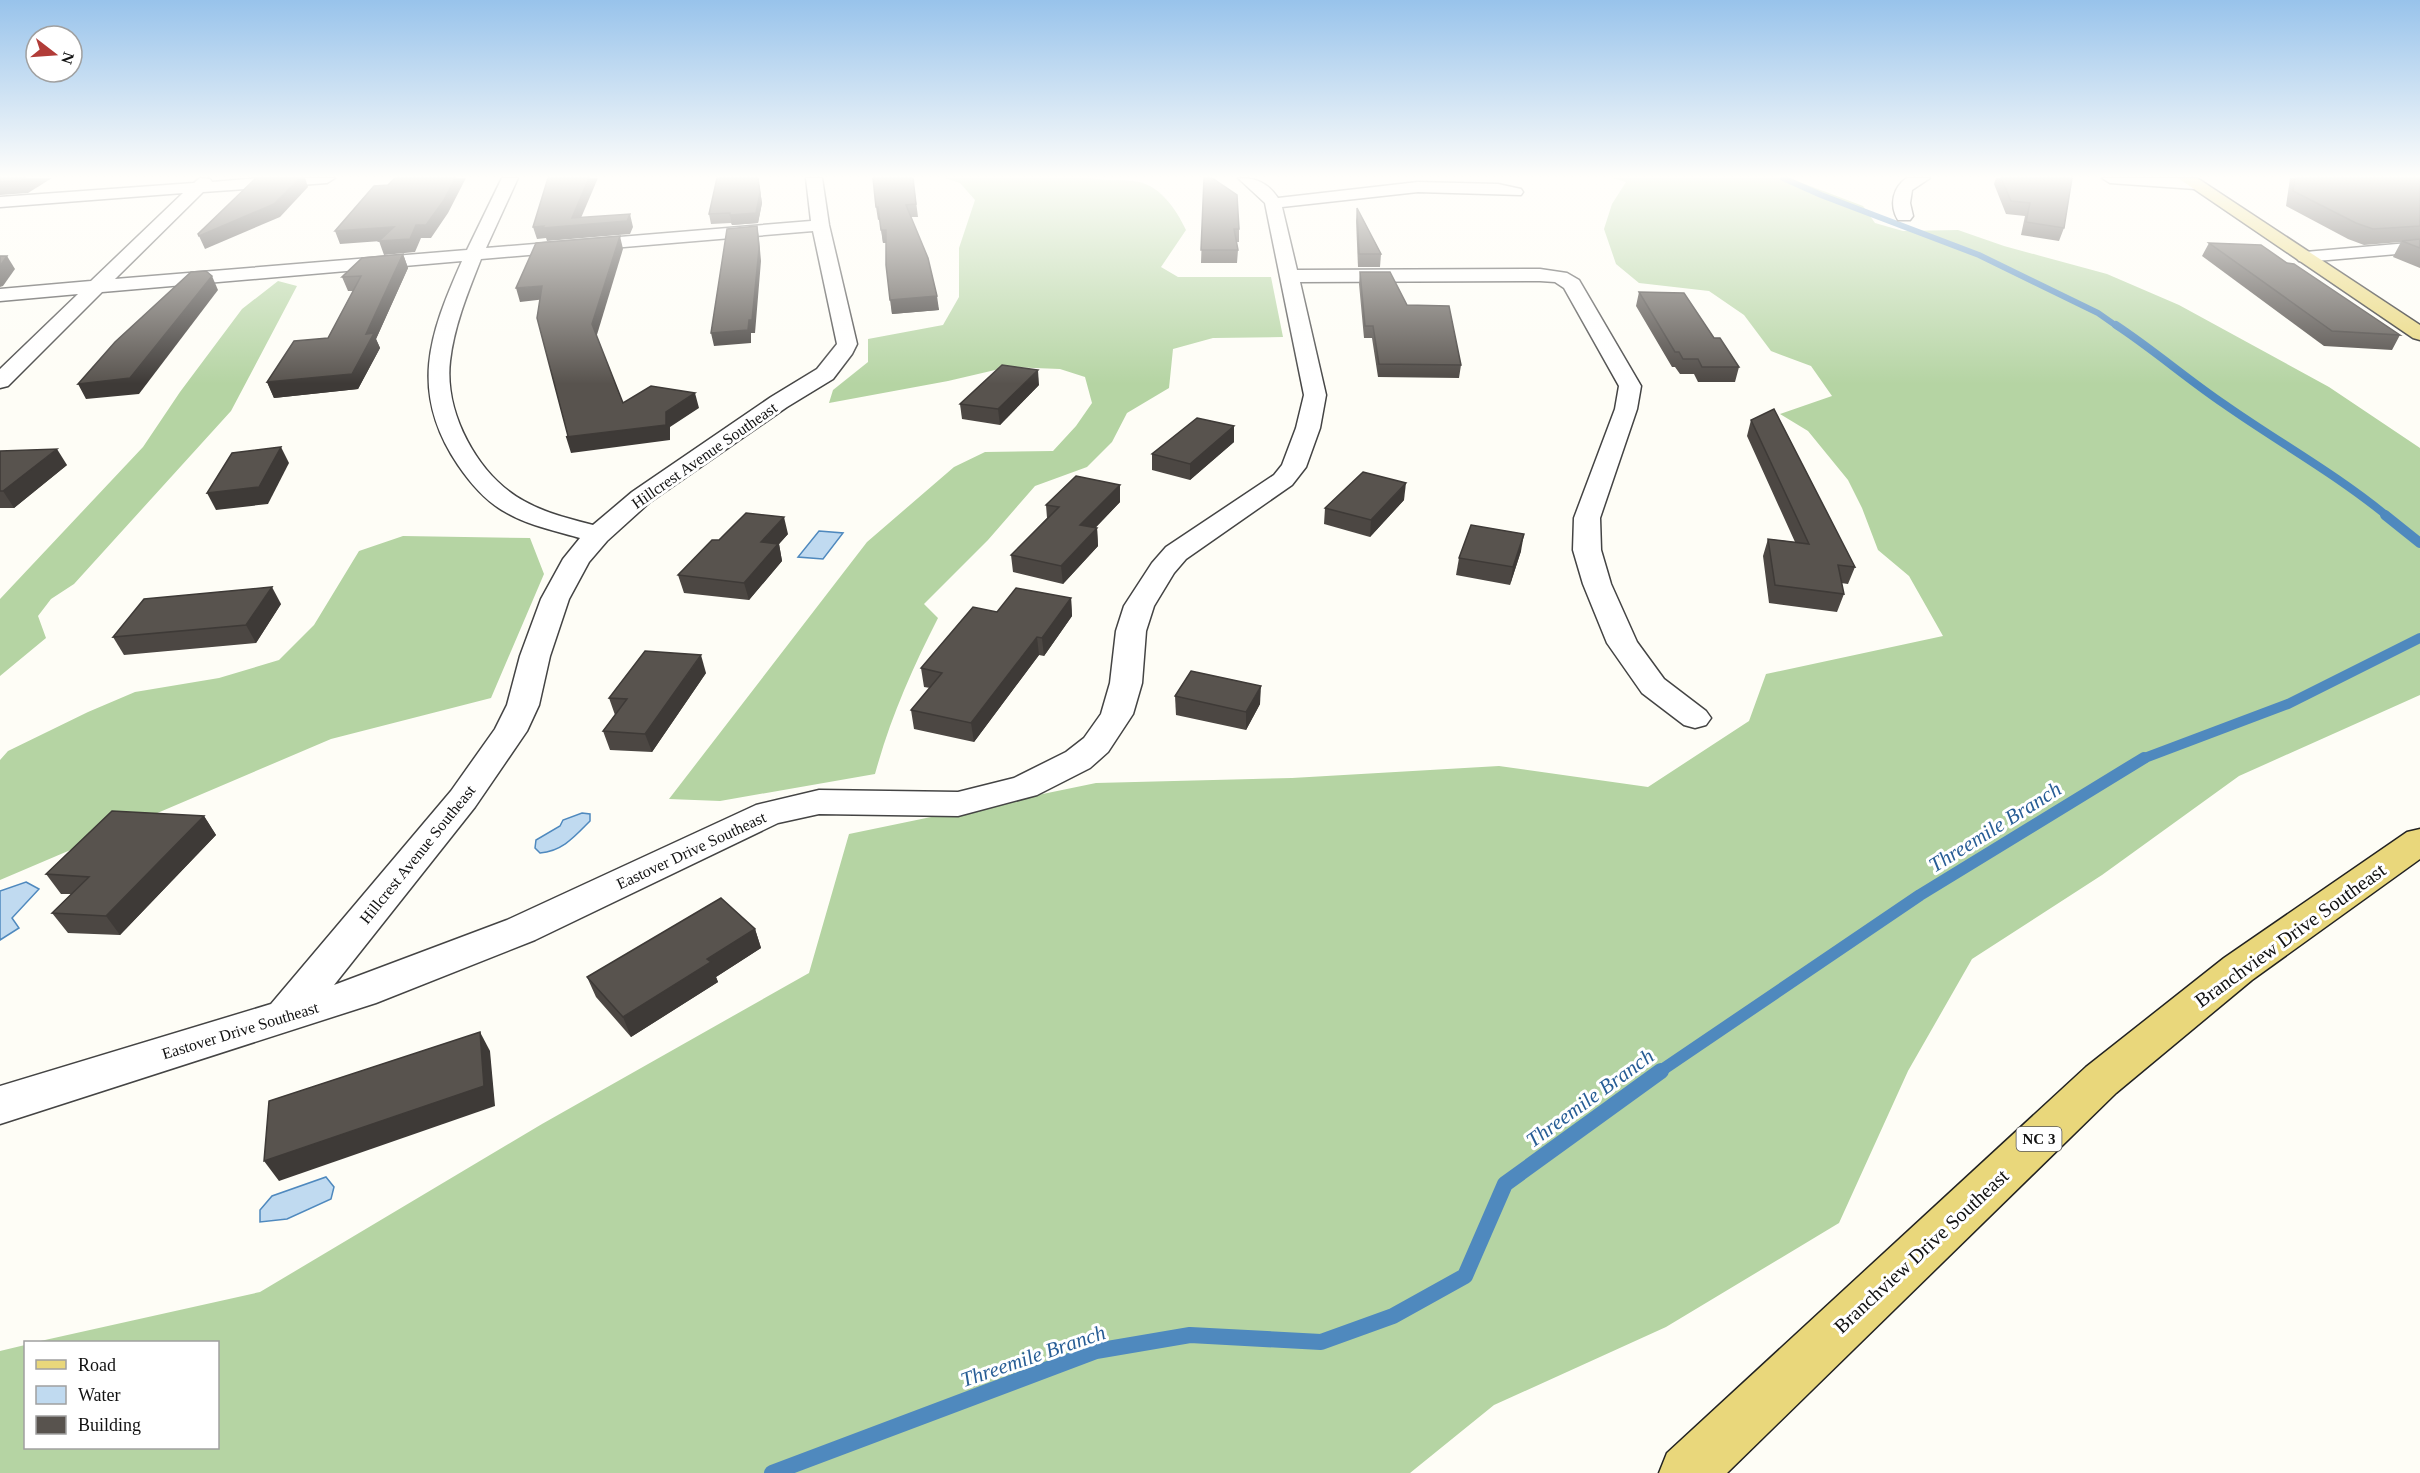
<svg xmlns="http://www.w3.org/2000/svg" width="2420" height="1473" font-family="Georgia,serif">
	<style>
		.forest { fill: #b5d4a3 }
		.water { fill: #c0daf0; stroke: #4f89be; stroke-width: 1.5 }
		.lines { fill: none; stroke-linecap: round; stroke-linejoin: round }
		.stream-far4 { stroke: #4f89be; stroke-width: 6 }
		.stream-far3 { stroke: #4f89be; stroke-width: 8 }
		.stream-far2 { stroke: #4f89be; stroke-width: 10 }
		.stream-far1 { stroke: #4f89be; stroke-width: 12 }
		.stream { stroke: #4f89be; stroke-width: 16 }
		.minor-casing { stroke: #444; stroke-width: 3 }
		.major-casing { stroke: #222; stroke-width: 3 }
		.minor { fill: #fff; fill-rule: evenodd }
		.major { fill: #e9d77b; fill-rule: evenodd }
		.wall { fill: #4c4743 }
		.shaded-wall { fill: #3e3a37 }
		.building { fill: #58534e; stroke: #3e3a37; stroke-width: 1.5 }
		.labels { text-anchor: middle; stroke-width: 6; stroke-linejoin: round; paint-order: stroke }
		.shield { fill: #fff; stroke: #585858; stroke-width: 1.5 }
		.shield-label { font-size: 15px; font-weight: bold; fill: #111 }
		.street-label { font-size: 16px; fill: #111; stroke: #fff }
		.near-street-label { font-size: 20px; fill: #111; stroke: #fff }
		.near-water-label { font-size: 21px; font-style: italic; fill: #275d95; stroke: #fff }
	</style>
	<rect width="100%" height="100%" fill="#fefdf6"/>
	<g class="forest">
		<path d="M945,178H1090C1105,181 1118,179 1133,181C1159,183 1176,209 1186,230L1161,267L1178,277H1271L1283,337L1213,338L1173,349L1169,388L1127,413L1112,442L1087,467L1035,486L988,540L924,604L938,618C912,669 890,719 875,774L720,801L669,799L867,542L954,467L985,452L1053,451L1076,426L1092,403L1085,377L1060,369L1008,367L948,381L829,403L833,390L868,362V339L943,325L959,297V248L975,200L960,183Z"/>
		<path d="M1612,178H1789L1863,206L1875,223L1903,231L1958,230L2004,246L2107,274L2179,305L2329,387L2420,448V695L2239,776L2102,875L1972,959L1908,1071L1839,1223L1666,1327L1494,1405L1410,1473H0V1351L25,1345L26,1448H218V1342H36L260,1292L542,1124L809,973L849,834L1096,783L1292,778L1499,766L1648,787L1749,721L1766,674L1943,636L1909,576L1878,550L1862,508L1848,480L1808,431L1780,414L1832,396L1811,366L1771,351L1744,315L1709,291L1639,283L1616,264L1604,229L1612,204L1626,182Z"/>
		<path d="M278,281L297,286L231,411L74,584L51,599L38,616L46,638L0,676V599L143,447L180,392L242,309Z"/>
		<path d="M403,536L530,538L544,574L491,698L331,739L0,880V760L8,751L88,712L135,692L219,678L279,660L314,625L359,551Z"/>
	</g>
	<g class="water">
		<path d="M819,531L843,533L823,559L798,557Z"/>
		<path d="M582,813L590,814V821C575,836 563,851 540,853L535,848L536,840L560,826L563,820Z"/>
		<path d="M26,882L39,889L12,918L19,928L0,940V891Z"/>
		<path d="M326,1177L334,1187L331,1199L287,1219L260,1222V1210L272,1196Z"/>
	</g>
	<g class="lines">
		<path class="stream-far4" d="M1783,178L1821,195L1979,255L2098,313L2118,327"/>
		<path class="stream-far3" d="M2116,325C2154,350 2187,379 2224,404C2278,442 2336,474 2387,516"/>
		<g class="stream-far2">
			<path d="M2385,515L2420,543"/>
			<path d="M2142,759L2288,704L2420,638"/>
		</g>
		<path class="stream-far1" d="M1659,1072L1920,895L2144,758"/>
		<path class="stream" d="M772,1473L1096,1351L1190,1335L1321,1342L1393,1316L1465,1276L1505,1184L1661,1071"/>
		<g class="minor-casing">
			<g id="minor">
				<path d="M200,178L210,179L212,182L258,178H335L327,183L203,192L115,279L467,250L502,178H518L486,248L811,221L806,178H822L829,225L857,344L852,354L833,379L787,407L650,502L607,541L589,562L569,599L550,656L539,705L527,731L475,807L334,985L507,920L756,805L819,790L958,792L1014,778L1066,752L1084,738L1101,714L1110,683L1116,631L1124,606L1152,563L1166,547L1274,475L1282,465L1296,428L1304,395L1265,203L1238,178C1256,178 1267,182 1278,198L1418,182L1498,184L1521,189L1523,192L1521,195L1418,192L1282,207L1297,270L1540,269L1567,273L1579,280L1641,386L1637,409L1600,518L1601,550L1611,584L1637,642L1664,679L1706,711L1711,718L1706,725L1695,728L1684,725L1642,693L1607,643L1583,584L1573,550L1574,518L1615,409L1619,386L1564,288L1555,282L1540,281L1300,282L1326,395L1320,428L1306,467L1292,485L1186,559L1174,573L1154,606L1146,631L1142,683L1133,714L1108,752L1090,768L1037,795L958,816L819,814L778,823L535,940L376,1003L0,1124V1086L271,1004L451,791L495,729L507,705L520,656L541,599L563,559L580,538C556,531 530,526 507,513C486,502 471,484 458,465C409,392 429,335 462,261L102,292L8,386L0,388V369L78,294L0,301V289L91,281L183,193L0,207V197L194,183ZM813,231L837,344L817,369L771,397L632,492L593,525C570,519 545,513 524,501C478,476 444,413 450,361C454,326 468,292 481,259Z"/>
				<path d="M1907,178H1930L1912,190L1910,203L1913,216L1910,220H1898C1889,205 1893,187 1907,178Z"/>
				<path d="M2102,178H2181L2201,181L2203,184L2195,189L2110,183Z"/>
				<path d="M2420,242V252L2305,262L2299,261L2296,257L2299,253L2305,252Z"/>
			</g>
		</g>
		<g class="major-casing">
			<g id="major">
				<path d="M2178,178H2197L2420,325V340L2413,338Z"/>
				<path d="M2420,829V859L2252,980L2116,1093L1727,1473H1659L1667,1453L2086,1067L2224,958L2407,832Z"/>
			</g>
		</g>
		<use href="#minor" class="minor"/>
		<use href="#major" class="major"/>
	</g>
	<g class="wall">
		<path d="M758,178L762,203L758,223L732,225L731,223L711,224L709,214Z"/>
		<path d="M913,178L918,217H911L939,310L892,314L886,243H883L880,219L878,220Z"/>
		<path d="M1204,178L1239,229V242H1236L1238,250L1237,263H1201Z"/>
		<path d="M1996,178H2072L2064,228L2059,241L2021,235L2025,216L2006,214L1994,184Z"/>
		<path d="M2290,178H2420V268L2393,257L2401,242L2364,245L2348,239L2286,206Z"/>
		<path d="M1357,208L1381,254L1380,267H1358L1356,221Z"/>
		<path d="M2209,243L2287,263L2400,335L2392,350L2324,346L2202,256Z"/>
		<path d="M403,254L408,268L376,339L380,348L358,389L274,398L267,382L328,338L353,291H348L342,277Z"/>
		<path d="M1360,272L1407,305L1461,365L1459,378L1378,377L1372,338H1364L1359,284Z"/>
		<path d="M1639,292L1714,338L1739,367L1735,382H1698L1694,374H1680L1675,367H1672L1636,306Z"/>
		<path d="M1039,385L1000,425L962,419L960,404Z"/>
		<path d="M1751,420L1855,567L1848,584L1841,583L1844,594L1837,612L1769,603L1763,556L1768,539L1795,542L1747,436Z"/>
		<path d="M1234,426V442L1190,480L1152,470V454Z"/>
		<path d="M0,451L67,465L14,508H0Z"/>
		<path d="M1404,500L1370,537L1324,524L1325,508Z"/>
		<path d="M1120,502L1095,528H1097L1098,546L1063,584L1013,572L1011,555L1047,518L1046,505Z"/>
		<path d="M788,534L779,544L782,561L749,600L684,593L678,575L719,540Z"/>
		<path d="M1521,551L1510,585L1456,575L1459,558Z"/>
		<path d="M1071,598L1072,616L1044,656L1039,655L974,742L914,729L911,710L930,688L924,687L921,668L997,612Z"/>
		<path d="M281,604L256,643L124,655L113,637Z"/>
		<path d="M706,673L652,752L610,750L603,731L615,715L609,698Z"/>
		<path d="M1175,696L1260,704L1246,730L1176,715Z"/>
		<path d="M204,816L216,835L120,935L68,933L52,913L71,894H61L46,874Z"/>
		<path d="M755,929L761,948L716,977L718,982L631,1037L596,997L587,977Z"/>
	</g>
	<g class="shaded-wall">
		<path d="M26,178H52L28,193L0,195V182Z"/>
		<path d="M300,178H305L308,187L280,217L205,249L199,236Z"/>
		<path d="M455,178H466L448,213L431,238H421L415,252L384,255L379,241H381L340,244L335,231L416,225Z"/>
		<path d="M589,178H598L578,225L630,214L633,227L630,234L547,241L546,238L537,239L533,227L572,218Z"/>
		<path d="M758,178L762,203L758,223L732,225L730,215Z"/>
		<path d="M876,207H878L880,219L878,220Z"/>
		<path d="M757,226L759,238L761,261L755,333H751V343L714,346L711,333Z"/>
		<path d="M881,230H886L888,243H883Z"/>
		<path d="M620,236L623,249L596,338L592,324Z"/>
		<path d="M403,254L408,268L376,339L380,348L358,389L274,398L267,382L366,334Z"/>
		<path d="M7,256L15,269L3,286L0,287V266Z"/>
		<path d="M212,276L218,290L139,394L86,399L78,384Z"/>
		<path d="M542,286L546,299L520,302L516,288Z"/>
		<path d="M937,296L939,310L892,314L890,300Z"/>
		<path d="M1038,370L1039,385L1000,425L998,409Z"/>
		<path d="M695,393L699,408L670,427V440L571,453L566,437L666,412Z"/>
		<path d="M1234,426V442L1190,480V464Z"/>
		<path d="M281,447L289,463L268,504L216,510L207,493Z"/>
		<path d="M57,449L67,465L14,508L3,491Z"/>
		<path d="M1406,483L1404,500L1370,537L1371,520Z"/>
		<path d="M1120,485V502L1082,542L1080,525Z"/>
		<path d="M784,517L788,534L779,544L782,561L749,600L744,583L761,542Z"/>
		<path d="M1097,528L1098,546L1063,584L1061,566Z"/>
		<path d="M1524,534L1521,551L1510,585L1513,567Z"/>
		<path d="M272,587L281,604L256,643L246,625Z"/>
		<path d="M1071,598L1072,616L1044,656L1042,638Z"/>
		<path d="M1037,637L1039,655L974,742L971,723Z"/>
		<path d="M701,655L706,673L652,752L645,734Z"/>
		<path d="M1261,686L1260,704L1246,730V712Z"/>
		<path d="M204,816L216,835L120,935L106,916Z"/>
		<path d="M755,929L761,948L716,977L718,982L631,1037L623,1017L707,959Z"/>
		<path d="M480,1032L490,1051L495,1106L279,1181L264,1161Z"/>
	</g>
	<g class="building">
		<path d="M0,178H26L22,180L0,182Z"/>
		<path d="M256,178H300L274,204L199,236L198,234Z"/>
		<path d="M395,178H455L444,200L426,225H416L410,239L379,241L394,227L335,231L374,186L388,185Z"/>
		<path d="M548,178H589L572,218L630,214L627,221L543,228L544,226L533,227Z"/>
		<path d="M717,178H758L760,193L756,213L730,215V213L709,214Z"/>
		<path d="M873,178H913L916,204L906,205L928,258L937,296L890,300L886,265V230H881L878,207H876Z"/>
		<path d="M1204,178H1212L1237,195L1239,229H1234L1238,250H1201Z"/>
		<path d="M2001,178H2072L2064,228L2026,222L2030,203L2011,201Z"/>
		<path d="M2295,178H2420V226L2373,229L2356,223L2293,191Z"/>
		<path d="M1357,208L1381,254H1359Z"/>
		<path d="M757,226L759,249L752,320H749L748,330L711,333L727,229Z"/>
		<path d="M620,236L592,324L623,403L651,386L695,393L666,412V425L566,437L568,436L537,318L542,286L516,288L536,243Z"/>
		<path d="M2420,239V248L2402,241Z"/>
		<path d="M2209,243L2261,245L2287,263L2294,264L2400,335L2332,331Z"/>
		<path d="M403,254L366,334L374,333L352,374L267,382L294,341L328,338L361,276L342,277L362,258Z"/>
		<path d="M0,256H7L0,266Z"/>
		<path d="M206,271L212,276L130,378L78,384L115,342L191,272Z"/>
		<path d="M1360,272H1390L1407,305L1449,306L1461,365L1379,364L1373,326H1365Z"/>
		<path d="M1639,292L1684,293L1714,338H1720L1739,367H1702L1698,359H1683L1679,352H1675Z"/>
		<path d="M1002,365L1038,370L998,409L960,404Z"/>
		<path d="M1774,409L1855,567L1838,565L1844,594L1775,585L1768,539L1809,544L1751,420Z"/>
		<path d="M1197,418L1234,426L1190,464L1152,454Z"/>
		<path d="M281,447L259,487L207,493L232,453Z"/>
		<path d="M57,449L3,491H0V451Z"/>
		<path d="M1363,472L1406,483L1371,520L1325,508Z"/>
		<path d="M1076,476L1120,485L1080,525L1097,528L1061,566L1011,555L1059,507L1046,505Z"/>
		<path d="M746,513L784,517L761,542L778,544L744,583L678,575L712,540H719Z"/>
		<path d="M1471,525L1524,534L1513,567L1459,558Z"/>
		<path d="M272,587L246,625L113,637L144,599Z"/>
		<path d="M1016,588L1071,598L1042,638L1037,637L971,723L911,710L942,673L921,668L973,607L997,612Z"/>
		<path d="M645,651L701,655L645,734L603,731L627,699L609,698Z"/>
		<path d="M1191,671L1261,686L1246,712L1175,696Z"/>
		<path d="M112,811L204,816L106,916L52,913L89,877L46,874Z"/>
		<path d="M721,898L755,929L707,959L711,962L623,1017L587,977Z"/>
		<path d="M480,1032L484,1086L264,1161L269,1101Z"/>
	</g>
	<linearGradient id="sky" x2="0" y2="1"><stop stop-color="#98c3eb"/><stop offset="0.46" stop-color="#fffefb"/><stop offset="1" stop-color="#fffefb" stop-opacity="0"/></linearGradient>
	<rect width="2420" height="384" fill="url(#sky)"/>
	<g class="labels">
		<rect class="shield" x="2016.5" y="1127" width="45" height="24" rx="4.5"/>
		<g class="shield-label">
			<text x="2039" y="1144">NC 3</text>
		</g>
		<g class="street-label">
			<text transform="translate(704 455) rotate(-35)" y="6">Hillcrest Avenue Southeast</text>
			<text transform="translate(691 850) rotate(-25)" y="6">Eastover Drive Southeast</text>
			<text transform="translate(417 854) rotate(-51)" y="6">Hillcrest Avenue Southeast</text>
			<text transform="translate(240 1030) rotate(-17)" y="6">Eastover Drive Southeast</text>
		</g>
		<g class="near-street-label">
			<text transform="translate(2290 935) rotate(-36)" y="7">Branchview Drive Southeast</text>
			<text transform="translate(1921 1251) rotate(-43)" y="7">Branchview Drive Southeast</text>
		</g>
		<g class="near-water-label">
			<text transform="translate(1995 827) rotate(-32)" y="7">Threemile Branch</text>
			<text transform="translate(1590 1098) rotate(-36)" y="7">Threemile Branch</text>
			<text transform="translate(1033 1356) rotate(-19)" y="7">Threemile Branch</text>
		</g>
	</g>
	<rect x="24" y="1341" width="195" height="108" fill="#ffffff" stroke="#a0a0a0" stroke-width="1.5"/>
	<rect x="36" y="1360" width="30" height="9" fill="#e9d77b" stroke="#a0a0a0" stroke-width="1.5"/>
	<text x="78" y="1371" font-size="18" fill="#111111">Road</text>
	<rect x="36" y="1386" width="30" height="18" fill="#c0daf0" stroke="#a0a0a0" stroke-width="1.5"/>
	<text x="78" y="1401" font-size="18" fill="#111111">Water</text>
	<rect x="36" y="1416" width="30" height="18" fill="#58534e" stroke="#a0a0a0" stroke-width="1.5"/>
	<text x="78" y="1431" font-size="18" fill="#111111">Building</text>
	<g transform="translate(54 54) rotate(107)"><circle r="28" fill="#ffffff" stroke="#a0a0a0" stroke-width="1.5"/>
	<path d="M0-4.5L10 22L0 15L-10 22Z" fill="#b13c38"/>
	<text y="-9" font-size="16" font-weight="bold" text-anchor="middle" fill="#111111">N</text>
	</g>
</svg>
